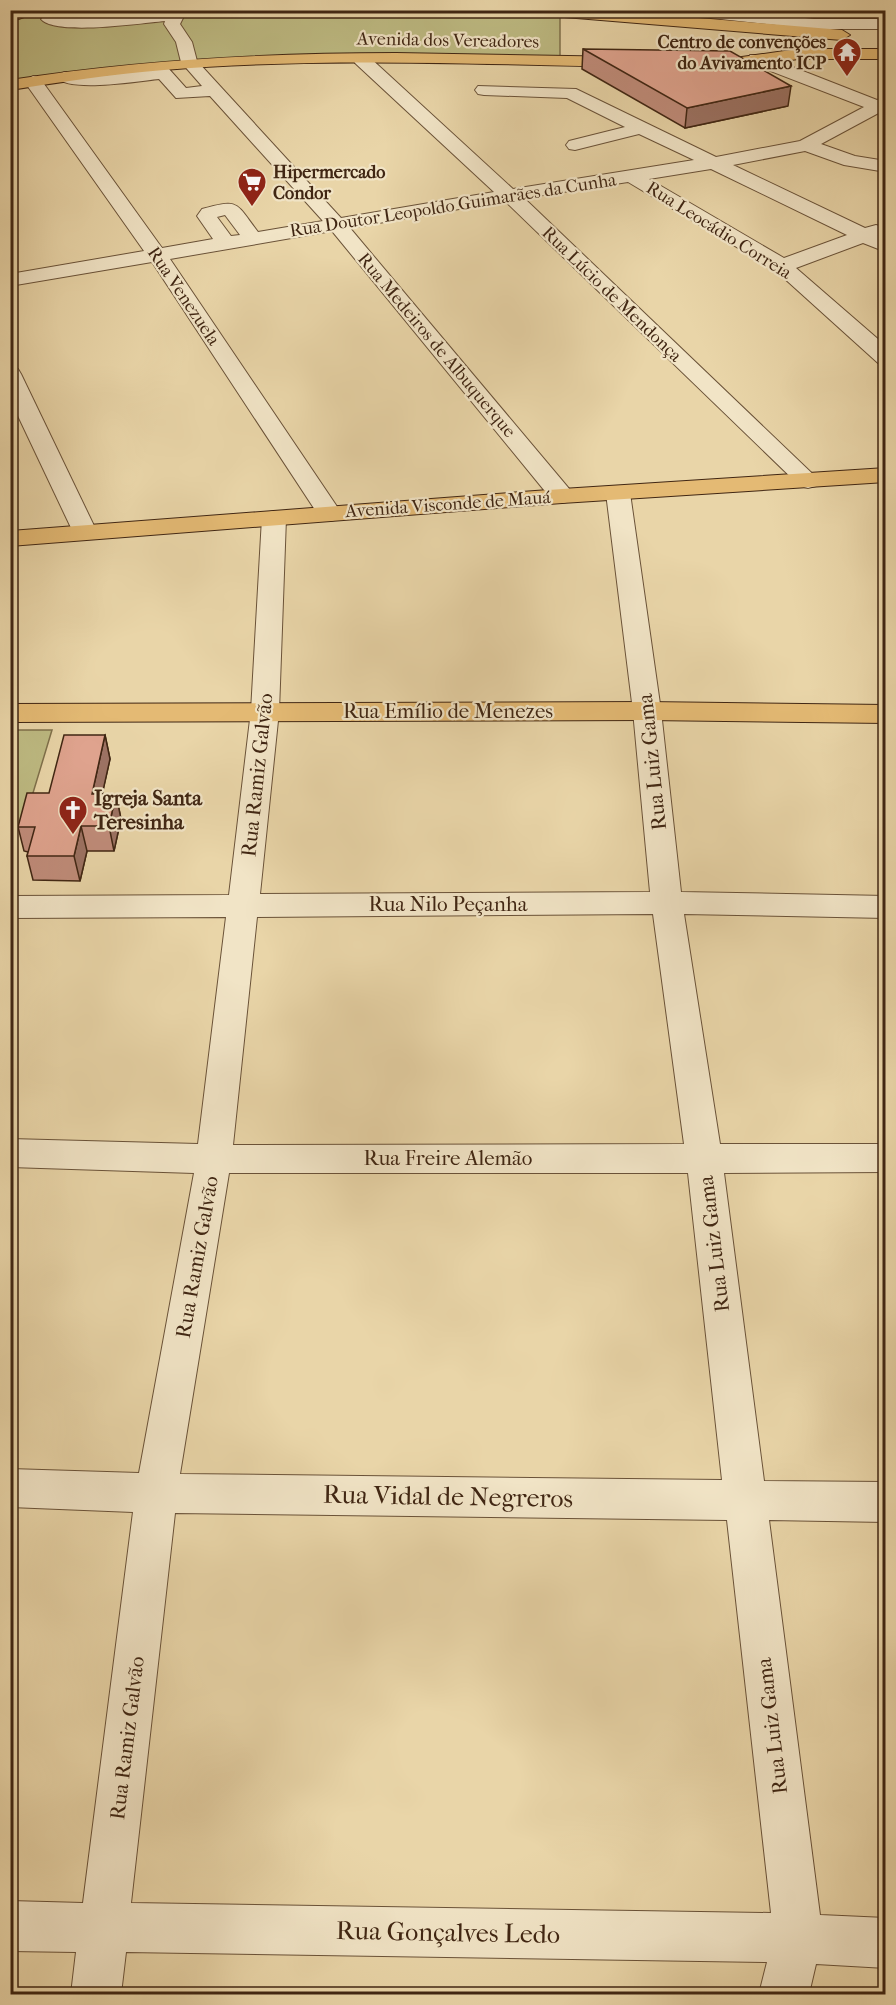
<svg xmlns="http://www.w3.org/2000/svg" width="896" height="2005" font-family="'IM FELL French Canon',serif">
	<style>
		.green { fill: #bebb83; stroke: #7f704b; stroke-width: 1.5 }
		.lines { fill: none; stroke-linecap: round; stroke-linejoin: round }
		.minor-casing { stroke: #6a5238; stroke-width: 2 }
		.major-casing { stroke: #402613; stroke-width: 2 }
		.minor { fill: #f1e4c6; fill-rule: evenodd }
		.major { fill: #e4ba74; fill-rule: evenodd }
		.wall { fill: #c08c7a; stroke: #402613; stroke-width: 1.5 }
		.shaded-wall { fill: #9c7263; stroke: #402613; stroke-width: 1.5 }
		.building { fill: #dfa38e; stroke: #402613; stroke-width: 1.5 }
		.labels { text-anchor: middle; stroke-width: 4.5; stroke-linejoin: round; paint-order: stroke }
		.far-street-label { font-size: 18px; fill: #402613; stroke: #f1e4c6 }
		.far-poi-label { font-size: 18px; font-weight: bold; fill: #402613; stroke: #f1e4c6; text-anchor: end }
		.street-label { font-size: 21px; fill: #402613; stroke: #f1e4c6 }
		.poi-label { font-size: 21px; font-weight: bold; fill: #402613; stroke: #f1e4c6; text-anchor: start }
		.near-street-label { font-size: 26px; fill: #402613; stroke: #f1e4c6 }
	</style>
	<rect width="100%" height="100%" fill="#e9d5a8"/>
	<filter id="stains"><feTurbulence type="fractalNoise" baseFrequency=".00333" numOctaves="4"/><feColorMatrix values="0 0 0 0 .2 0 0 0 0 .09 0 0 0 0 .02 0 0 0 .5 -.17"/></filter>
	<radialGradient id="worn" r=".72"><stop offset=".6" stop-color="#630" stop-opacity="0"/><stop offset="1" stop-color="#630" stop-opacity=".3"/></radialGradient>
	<g class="green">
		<path d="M42,10L517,11L560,16V57L192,60L11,84L10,18Z"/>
		<path d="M10,730H52L23,826H11Z"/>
	</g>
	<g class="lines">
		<g class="minor-casing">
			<g id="minor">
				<path d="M52,10H72L64,18L187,10L180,24L192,42L197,61L341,218L494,192L355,63L353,59L361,54L367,55L513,189L694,160L639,134L575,150L569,149L566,145L569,141L625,127L567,98L484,95L478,94L475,90L478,86L576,89L716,157L800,141L864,107L750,63L748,59L750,55H762L877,100L886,97V109L821,144L855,156L886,161V172L844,165L805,151L733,165L865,228L876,225L883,227L886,231L881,236L886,238V252L863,243L796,268L886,346V364L878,363L775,270L628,182L524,198L820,481L816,486L808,488L800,486L505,201L350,228L571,491L574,496L571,501L562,503L553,501L332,231L170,259L342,514L339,519L330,521L321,519L152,262L10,286V274L144,251L24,81L33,76L39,77L162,248L213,239L197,216L202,209C240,199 235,202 258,232L323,221L210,96L176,98L159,79C139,81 68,93 56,77L64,72L101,76L163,68L169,69L186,88L202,86L181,62L176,42L164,24L165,21C142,23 55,36 41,19ZM711,169L847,235L784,258L649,179ZM225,215L240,235L231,236L217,217Z"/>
				<path d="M675,10H732L814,19H886V29H814L683,15Z"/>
				<path d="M10,367L18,369L21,374L97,532L94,537L85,539L76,537L73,532L10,399Z"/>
				<path d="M618,486L627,488L630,493L661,711L681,892L886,896V918L684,914L720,1144H886V1172L724,1173L764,1481L886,1482V1522L769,1520L820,1915L886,1918V1968L816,1964L809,1994H759L767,1962L126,1952L121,1994H71L76,1952L10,1951V1901L83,1903L133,1512L10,1507V1469L139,1473L194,1173L10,1167V1139L198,1144L226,917L10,918V896L229,895L251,711L262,518L265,513L274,511L283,513L286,518L279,711L260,894L650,892L633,711L606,493L609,488ZM653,914L684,1144L233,1145L257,917ZM229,1173H688L722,1480L180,1474ZM175,1513L727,1520L771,1913L131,1903Z"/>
			</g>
		</g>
		<g class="major-casing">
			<g id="major">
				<path d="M16,10H44L10,22V12Z"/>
				<path d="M532,10H604L842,30L850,35L842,40L540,15Z"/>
				<path d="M798,49H886V59H798L735,68H704L696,63L704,58H735Z"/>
				<path d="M396,53L628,57L636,62L628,67C474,64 318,57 164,70C112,74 62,82 10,90V80C139,60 266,53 396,53Z"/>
				<path d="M886,468V482L562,503L10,546V531L562,489Z"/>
				<path d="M647,702L886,705V723L647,720L10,722V704Z"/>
			</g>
		</g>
		<use href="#minor" class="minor"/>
		<use href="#major" class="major"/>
	</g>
	<g class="wall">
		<path d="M583,49L788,106L685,128L582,69Z"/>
		<path d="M105,735L110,759L102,794H116L121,819L114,851H87L80,881L33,880L27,856L28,852L24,851L18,827Z"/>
	</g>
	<g class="shaded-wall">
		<path d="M791,86L788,106L685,128L687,108Z"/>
		<path d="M105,735L110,759L97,818L92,794Z"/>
		<path d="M116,794L121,819L114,851L109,826Z"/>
		<path d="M81,826L87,851L80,881L74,856Z"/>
	</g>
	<g class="building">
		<path d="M583,49L730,51L791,86L687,108Z"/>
		<path d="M64,735H105L92,794H116L109,826H81L74,856H27L35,827H18L27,793H49Z"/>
	</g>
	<defs>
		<g id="temple-pin" transform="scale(1.5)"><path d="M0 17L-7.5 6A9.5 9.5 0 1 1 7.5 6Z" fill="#8f2418" stroke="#f1e4c6"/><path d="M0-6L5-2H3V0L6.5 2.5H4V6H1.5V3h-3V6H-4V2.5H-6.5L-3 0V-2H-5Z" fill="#fff"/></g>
		<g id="supermarket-pin" transform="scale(1.5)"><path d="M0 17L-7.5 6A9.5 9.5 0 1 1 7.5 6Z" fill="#8f2418" stroke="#f1e4c6"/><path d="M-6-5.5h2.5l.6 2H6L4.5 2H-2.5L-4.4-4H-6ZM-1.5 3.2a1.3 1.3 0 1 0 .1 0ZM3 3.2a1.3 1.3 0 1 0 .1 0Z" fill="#fff"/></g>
		<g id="church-pin" transform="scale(1.5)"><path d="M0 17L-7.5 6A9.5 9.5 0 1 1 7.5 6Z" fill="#8f2418" stroke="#f1e4c6"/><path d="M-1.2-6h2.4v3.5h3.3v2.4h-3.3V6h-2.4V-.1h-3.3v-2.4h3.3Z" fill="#fff"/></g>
	</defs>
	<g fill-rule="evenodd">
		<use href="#temple-pin" x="847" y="52"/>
		<use href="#supermarket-pin" x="252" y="182"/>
		<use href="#church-pin" x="73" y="810"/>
	</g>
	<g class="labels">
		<g class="far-street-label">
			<text transform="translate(448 40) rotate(1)" y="6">Avenida dos Vereadores</text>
			<text transform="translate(453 205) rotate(-9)" y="6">Rua Doutor Leopoldo Guimarães da Cunha</text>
			<text transform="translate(719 230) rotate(32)" y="6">Rua Leocádio Correia</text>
			<text transform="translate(612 294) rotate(44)" y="6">Rua Lúcio de Mendonça</text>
			<text transform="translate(184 296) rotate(56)" y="6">Rua Venezuela</text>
			<text transform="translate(437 345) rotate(50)" y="6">Rua Medeiros de Albuquerque</text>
			<text transform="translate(448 504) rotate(-4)" y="6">Avenida Visconde de Mauá</text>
		</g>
		<g class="far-poi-label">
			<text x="826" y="48">Centro de convenções<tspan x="826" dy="21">do Avivamento ICP</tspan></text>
			<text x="273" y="178" text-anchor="start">Hipermercado<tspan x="273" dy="21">Condor</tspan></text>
		</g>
		<g class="street-label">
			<text x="448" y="718">Rua Emílio de Menezes</text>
			<text transform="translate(652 762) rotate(-96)" y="7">Rua Luiz Gama</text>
			<text transform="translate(257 775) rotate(-84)" y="7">Rua Ramiz Galvão</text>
			<text x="448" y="911">Rua Nilo Peçanha</text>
			<text x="448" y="1165">Rua Freire Alemão</text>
			<text transform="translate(714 1244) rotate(-97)" y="7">Rua Luiz Gama</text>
			<text transform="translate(197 1257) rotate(-80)" y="7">Rua Ramiz Galvão</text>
			<text transform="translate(772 1726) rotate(-97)" y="7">Rua Luiz Gama</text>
			<text transform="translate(127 1738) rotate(-83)" y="7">Rua Ramiz Galvão</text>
		</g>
		<g class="poi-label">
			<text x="94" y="805">Igreja Santa<tspan x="94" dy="24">Teresinha</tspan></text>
		</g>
		<g class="near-street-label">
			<text transform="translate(448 1496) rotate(1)" y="9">Rua Vidal de Negreros</text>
			<text transform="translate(448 1932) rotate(1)" y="9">Rua Gonçalves Ledo</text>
		</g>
	</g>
	<rect width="896" height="2005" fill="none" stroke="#e9d5a8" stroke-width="36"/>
	<rect x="12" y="12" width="872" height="1981" fill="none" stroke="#402613" stroke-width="3"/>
	<rect x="18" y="18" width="860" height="1969" fill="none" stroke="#402613" stroke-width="1.5"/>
	<rect width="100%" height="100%" filter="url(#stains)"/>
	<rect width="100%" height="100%" fill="url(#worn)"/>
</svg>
